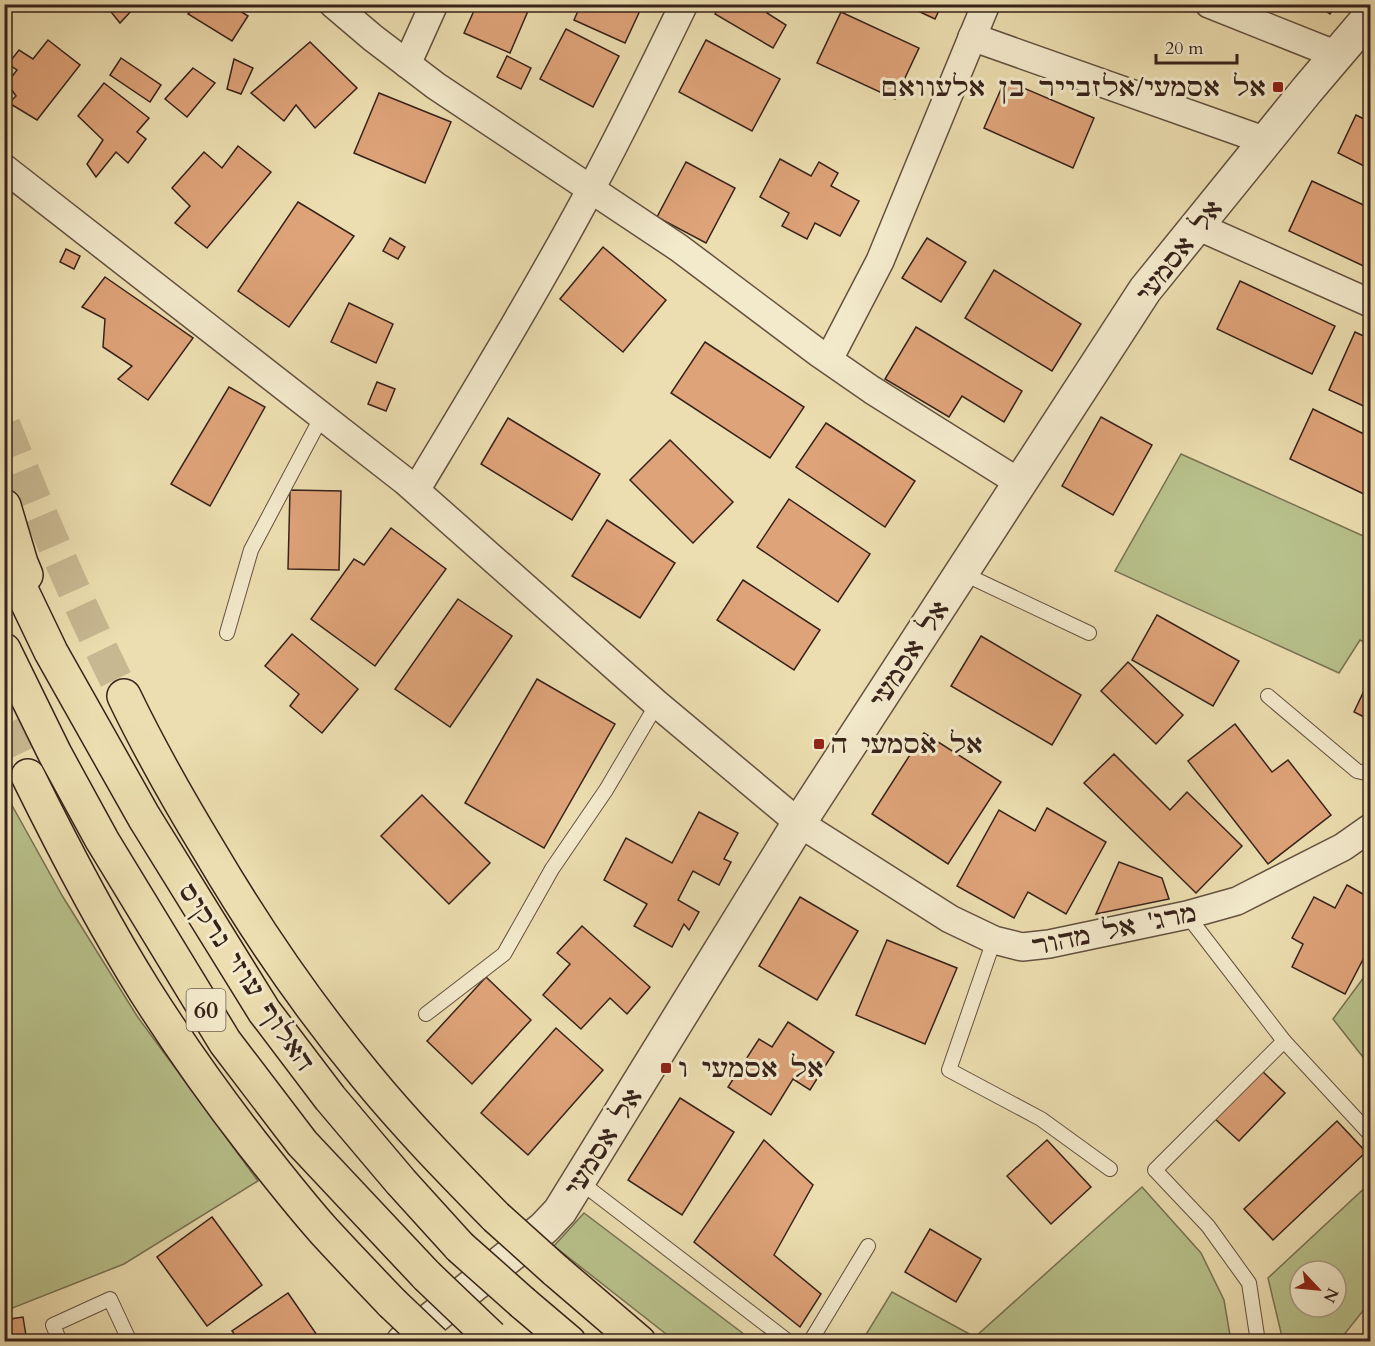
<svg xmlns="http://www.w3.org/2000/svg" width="1375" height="1346" font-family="Cardo,'Frank Ruhl Libre',serif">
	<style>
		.green { fill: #b8c18b; stroke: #787252; stroke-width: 1.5; fill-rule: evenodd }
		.building { fill: #dfa379; stroke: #37221a; stroke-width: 1.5 }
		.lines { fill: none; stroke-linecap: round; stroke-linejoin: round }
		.trunk-tunnel { stroke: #c8b892; stroke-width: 33; stroke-dasharray: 33 16; stroke-linecap: butt }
		.service-casing { stroke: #645140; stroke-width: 16 }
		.minor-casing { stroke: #645140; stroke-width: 30 }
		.tertiary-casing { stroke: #645140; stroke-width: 36 }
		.trunk-casing { stroke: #37221a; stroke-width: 36 }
		.service { stroke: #f3eacc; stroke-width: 14 }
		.minor { stroke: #f3eacc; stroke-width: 27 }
		.tertiary { stroke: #f3eacc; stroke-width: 33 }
		.trunk { stroke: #ecdeb0; stroke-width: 33 }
		.trunk-bridge-casing { stroke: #37221a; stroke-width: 36; stroke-linecap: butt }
		.trunk-bridge { stroke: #ecdeb0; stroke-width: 33 }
		.poi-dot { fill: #8f2418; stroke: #f3eacc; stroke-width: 2 }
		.labels { text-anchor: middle; stroke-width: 6; stroke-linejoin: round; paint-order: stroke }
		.shield { fill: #f3eacc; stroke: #6f5e4f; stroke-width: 1.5 }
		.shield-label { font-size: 24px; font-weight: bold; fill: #37221a }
		.poi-label { font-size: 26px; fill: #37221a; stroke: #f3eacc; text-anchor: start }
		.street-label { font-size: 26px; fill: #37221a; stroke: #f3eacc }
	</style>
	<rect width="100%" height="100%" fill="#ecdeb0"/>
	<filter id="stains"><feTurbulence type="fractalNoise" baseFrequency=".00333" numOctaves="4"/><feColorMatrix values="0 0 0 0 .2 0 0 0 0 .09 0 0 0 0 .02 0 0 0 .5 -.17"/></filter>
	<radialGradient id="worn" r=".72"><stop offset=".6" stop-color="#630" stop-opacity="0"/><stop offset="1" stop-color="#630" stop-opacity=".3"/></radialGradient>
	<g class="green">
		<path d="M1181,454L1370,539V645L1360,640L1339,673L1115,571Z"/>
		<path d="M4,791L63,897L137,1016L258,1181L124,1264L5,1311Z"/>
		<path d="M1370,969V1066L1333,1019Z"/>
		<path d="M1370,1183V1302L1339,1341H1283L1268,1278ZM1300,1271H1336V1307H1300Z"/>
		<path d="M1142,1187L1201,1253L1224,1300L1231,1341H862L892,1292L975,1337Z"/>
		<path d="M584,1213L753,1341H675L554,1246Z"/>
	</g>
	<g class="building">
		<path d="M111,4H131L134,8L120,23L107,7Z"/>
		<path d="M196,4H243L240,11L248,16L232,41L188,14L195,8Z"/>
		<path d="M477,4H531L510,53L464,33Z"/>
		<path d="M581,4H643L625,43L574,20Z"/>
		<path d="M720,4H772L767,13L786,25L773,48L715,14Z"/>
		<path d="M903,4H942L935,19Z"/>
		<path d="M1316,4H1336L1330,14Z"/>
		<path d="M841,12L919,48L895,99L817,63Z"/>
		<path d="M566,29L619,56L593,107L540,79Z"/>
		<path d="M48,40L80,65L37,120L9,103L16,96L7,83L17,70L8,64L19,50L33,59Z"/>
		<path d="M706,40L780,79L752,131L679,92Z"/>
		<path d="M310,42L357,88L315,128L296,105L284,121L251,93Z"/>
		<path d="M507,56L531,68L521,89L497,77Z"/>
		<path d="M121,58L161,85L150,102L110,75Z"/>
		<path d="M234,59L253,68L241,94L227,89Z"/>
		<path d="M193,68L215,83L187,117L165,99Z"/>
		<path d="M1005,80L1094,118L1073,168L984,128Z"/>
		<path d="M104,83L149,118L137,132L146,139L128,163L116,152L96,177L87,164L103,140L78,116Z"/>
		<path d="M379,93L451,122L425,183L354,153Z"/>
		<path d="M1356,115L1370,122V169L1338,153Z"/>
		<path d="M238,146L271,172L207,248L175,223L190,206L172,188L204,152L222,168Z"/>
		<path d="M780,159L811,176L819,162L838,173L831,186L859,201L840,236L815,223L807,239L782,226L789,213L760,197Z"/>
		<path d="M686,162L735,188L706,243L657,217Z"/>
		<path d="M1312,181L1370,208V269L1289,231Z"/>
		<path d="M298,202L354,236L289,327L238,291Z"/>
		<path d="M390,238L405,247L398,259L383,251Z"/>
		<path d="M927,238L966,262L941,302L902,278Z"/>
		<path d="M603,247L666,300L623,352L560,299Z"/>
		<path d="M66,249L80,256L74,269L60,262Z"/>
		<path d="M994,270L1081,324L1052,371L965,318Z"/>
		<path d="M105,277L193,338L148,400L118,379L132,366L103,347L105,319L82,307Z"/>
		<path d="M1240,281L1335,326L1312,374L1217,329Z"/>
		<path d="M349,303L393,324L376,363L331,342Z"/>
		<path d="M916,327L1022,391L1004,422L962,396L949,417L885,379Z"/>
		<path d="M1355,332L1370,339V409L1329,390Z"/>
		<path d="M705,342L804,407L770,458L671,393Z"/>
		<path d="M377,382L395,389L386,411L368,404Z"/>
		<path d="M229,387L265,407L210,506L171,484Z"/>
		<path d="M1313,409L1370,437V492L1368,496L1290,459Z"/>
		<path d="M1101,417L1152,445L1113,515L1062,486Z"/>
		<path d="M508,418L600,474L572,520L481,464Z"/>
		<path d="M826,423L915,481L885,527L796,467Z"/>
		<path d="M670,440L733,502L693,543L630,480Z"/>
		<path d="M290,490L341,491L339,570L288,569Z"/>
		<path d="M789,499L870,554L838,602L757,547Z"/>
		<path d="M607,520L675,563L640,618L572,576Z"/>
		<path d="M391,528L446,569L375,666L311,619L354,559L364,565Z"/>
		<path d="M743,580L820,630L794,670L717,620Z"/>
		<path d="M458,599L512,636L450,727L395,689Z"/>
		<path d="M1157,615L1239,661L1213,706L1132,660Z"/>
		<path d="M292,634L358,689L322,733L290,706L299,694L265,666Z"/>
		<path d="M981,636L1081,695L1052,745L951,686Z"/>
		<path d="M1128,662L1183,715L1156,744L1101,691Z"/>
		<path d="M1370,678V720L1354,712Z"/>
		<path d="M537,679L615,724L544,848L465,803Z"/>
		<path d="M1235,724L1272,772L1288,760L1331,815L1268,864L1188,761Z"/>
		<path d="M924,733L1001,782L948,864L872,814Z"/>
		<path d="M1114,754L1170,810L1187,792L1242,846L1196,893L1084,783Z"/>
		<path d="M422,795L490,863L449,904L381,836Z"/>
		<path d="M1047,808L1106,842L1066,914L1028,892L1014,918L957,886L999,810L1035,831Z"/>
		<path d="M699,812L738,833L724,859L731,862L719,885L693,871L678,900L699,912L689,930L684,924L672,947L634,926L647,904L604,880L626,838L672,863Z"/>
		<path d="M1119,862L1162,878L1169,899L1096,914Z"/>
		<path d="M1347,885L1370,898V946L1345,994L1292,967L1303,944L1292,938L1314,897L1335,908Z"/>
		<path d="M800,897L858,931L817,1000L759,966Z"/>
		<path d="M582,926L650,987L627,1014L610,998L581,1029L543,995L570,964L557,953Z"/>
		<path d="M887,940L957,968L925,1044L856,1015Z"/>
		<path d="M486,977L531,1020L472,1084L427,1041Z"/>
		<path d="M788,1022L834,1052L810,1090L793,1079L771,1115L728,1087L759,1039L772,1047Z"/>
		<path d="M556,1028L603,1070L528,1155L481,1113Z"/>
		<path d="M1260,1069L1285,1093L1239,1141L1214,1118Z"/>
		<path d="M680,1098L734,1132L682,1215L628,1180Z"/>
		<path d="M1337,1121L1366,1152L1273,1240L1244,1209Z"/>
		<path d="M764,1140L813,1185L774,1255L821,1294L800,1327L694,1242Z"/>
		<path d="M1047,1140L1091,1187L1051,1224L1007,1176Z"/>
		<path d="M212,1217L262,1285L207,1326L157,1257Z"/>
		<path d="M930,1229L981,1259L956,1302L905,1272Z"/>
		<path d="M288,1293L317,1335L308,1342H236L239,1340L232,1331Z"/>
		<path d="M23,1317L27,1342H4V1320Z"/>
	</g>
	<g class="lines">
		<g class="trunk-tunnel">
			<path d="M4,425C41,517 80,608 124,696"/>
			<path d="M4,725L28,776"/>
		</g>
		<g class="service-casing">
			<g id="service">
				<path d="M962,573L1089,633"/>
				<path d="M227,633L251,550L322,416"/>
				<path d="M1268,696L1357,771L1370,774"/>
				<path d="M1187,915L1284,1041L1155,1170L1208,1226L1249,1283L1258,1342"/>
				<path d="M994,940L949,1070L1041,1119L1110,1169"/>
				<path d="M426,1014L504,954L552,869L606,790L657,704"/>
				<path d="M1284,1041L1370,1134"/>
				<path d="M579,1181L789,1342"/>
				<path d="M60,1342L53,1325L110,1299L130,1342"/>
				<path d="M810,1342L868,1246"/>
			</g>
		</g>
		<g class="minor-casing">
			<g id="minor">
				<path d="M333,4L373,38L436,86L679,248L820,354L872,390L1020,483"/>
				<path d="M1209,4L1337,55"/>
				<path d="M972,37L1266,141"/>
				<path d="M407,64L434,4"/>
				<path d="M4,168L405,481L657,704L799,823L950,919L994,940L1022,947L1049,944L1187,915L1237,901L1343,847L1370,828"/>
				<path d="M1197,226L1370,303"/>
				<path d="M829,359L880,261L986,4"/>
				<path d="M416,490C476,390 537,290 592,187C624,127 654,66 684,4"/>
			</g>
		</g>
		<g class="tertiary-casing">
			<path id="tertiary" d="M403,1342L544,1228L560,1211L799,823L1145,290L1307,90L1370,16"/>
		</g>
		<g class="trunk-casing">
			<g id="trunk">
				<path d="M4,506L21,563L26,575"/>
				<path d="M4,554L51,652L144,817L264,1011L330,1098L401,1182L460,1247"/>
				<path d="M4,650L55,754L102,840L225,1042L302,1143L427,1276"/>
				<path d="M124,696C150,750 179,801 210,852C256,930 308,1006 366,1076C406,1125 451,1171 496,1217"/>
				<path d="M28,776C64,849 101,921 145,991C178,1043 214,1094 252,1143C275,1172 299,1203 324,1231C346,1255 369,1279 392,1303"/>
				<path d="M555,1270L639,1342"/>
				<path d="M523,1303L569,1342"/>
			</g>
		</g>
		<use href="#service" class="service"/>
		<use href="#minor" class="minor"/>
		<use href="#tertiary" class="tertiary"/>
		<use href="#trunk" class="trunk"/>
		<g class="trunk-bridge-casing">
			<g id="trunk-bridge">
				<path d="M496,1217L555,1270"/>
				<path d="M460,1247L523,1303"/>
				<path d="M427,1276L491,1337"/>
				<path d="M392,1303L433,1342"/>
			</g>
		</g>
		<use href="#trunk-bridge" class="trunk-bridge"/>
	</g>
	<g class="poi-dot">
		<rect x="1272" y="81" width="12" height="12" rx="3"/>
		<rect x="813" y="738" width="12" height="12" rx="3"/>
		<rect x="660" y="1062" width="12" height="12" rx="3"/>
	</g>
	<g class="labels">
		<rect class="shield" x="186.5" y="989" width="39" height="42" rx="4.5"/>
		<g class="shield-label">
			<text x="206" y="1018">60</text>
		</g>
		<g class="poi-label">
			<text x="1266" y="96" text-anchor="end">אל אסמעי/אלזבייר בן אלעוואם</text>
			<text x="831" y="753">אל אסמעי ה</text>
			<text x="678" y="1077">אל אסמעי ו</text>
		</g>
		<g class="street-label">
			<text transform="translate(1179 251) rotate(-52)" y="9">אל אסמעי</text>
			<text transform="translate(909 654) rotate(-57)" y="9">אל אסמעי</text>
			<text transform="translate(1114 929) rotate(-12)" y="9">מרג' אל מהור</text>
			<text transform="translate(247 977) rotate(56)" y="9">האלוף עוזי נרקיס</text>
			<text transform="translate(603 1142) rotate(-58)" y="9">אל אסמעי</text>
		</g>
	</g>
	<rect width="1375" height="1346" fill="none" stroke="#ecdeb0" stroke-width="24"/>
	<rect x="6" y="6" width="1363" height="1334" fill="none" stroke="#37221a" stroke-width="3"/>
	<rect x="12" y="12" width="1351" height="1322" fill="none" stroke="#37221a" stroke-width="1.5"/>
	<g transform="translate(1318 1289) rotate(116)"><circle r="28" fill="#f3eacc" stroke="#a89a85" stroke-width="1.5"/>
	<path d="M0-4.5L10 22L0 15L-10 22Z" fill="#8f2418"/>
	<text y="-9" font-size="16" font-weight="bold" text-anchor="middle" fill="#37221a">N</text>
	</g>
	<path d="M1156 54v9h81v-9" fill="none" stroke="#37221a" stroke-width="3"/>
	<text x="1165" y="54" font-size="18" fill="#37221a" stroke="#f3eacc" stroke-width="4.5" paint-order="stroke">20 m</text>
	<rect width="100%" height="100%" filter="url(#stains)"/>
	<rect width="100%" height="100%" fill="url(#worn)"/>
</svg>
